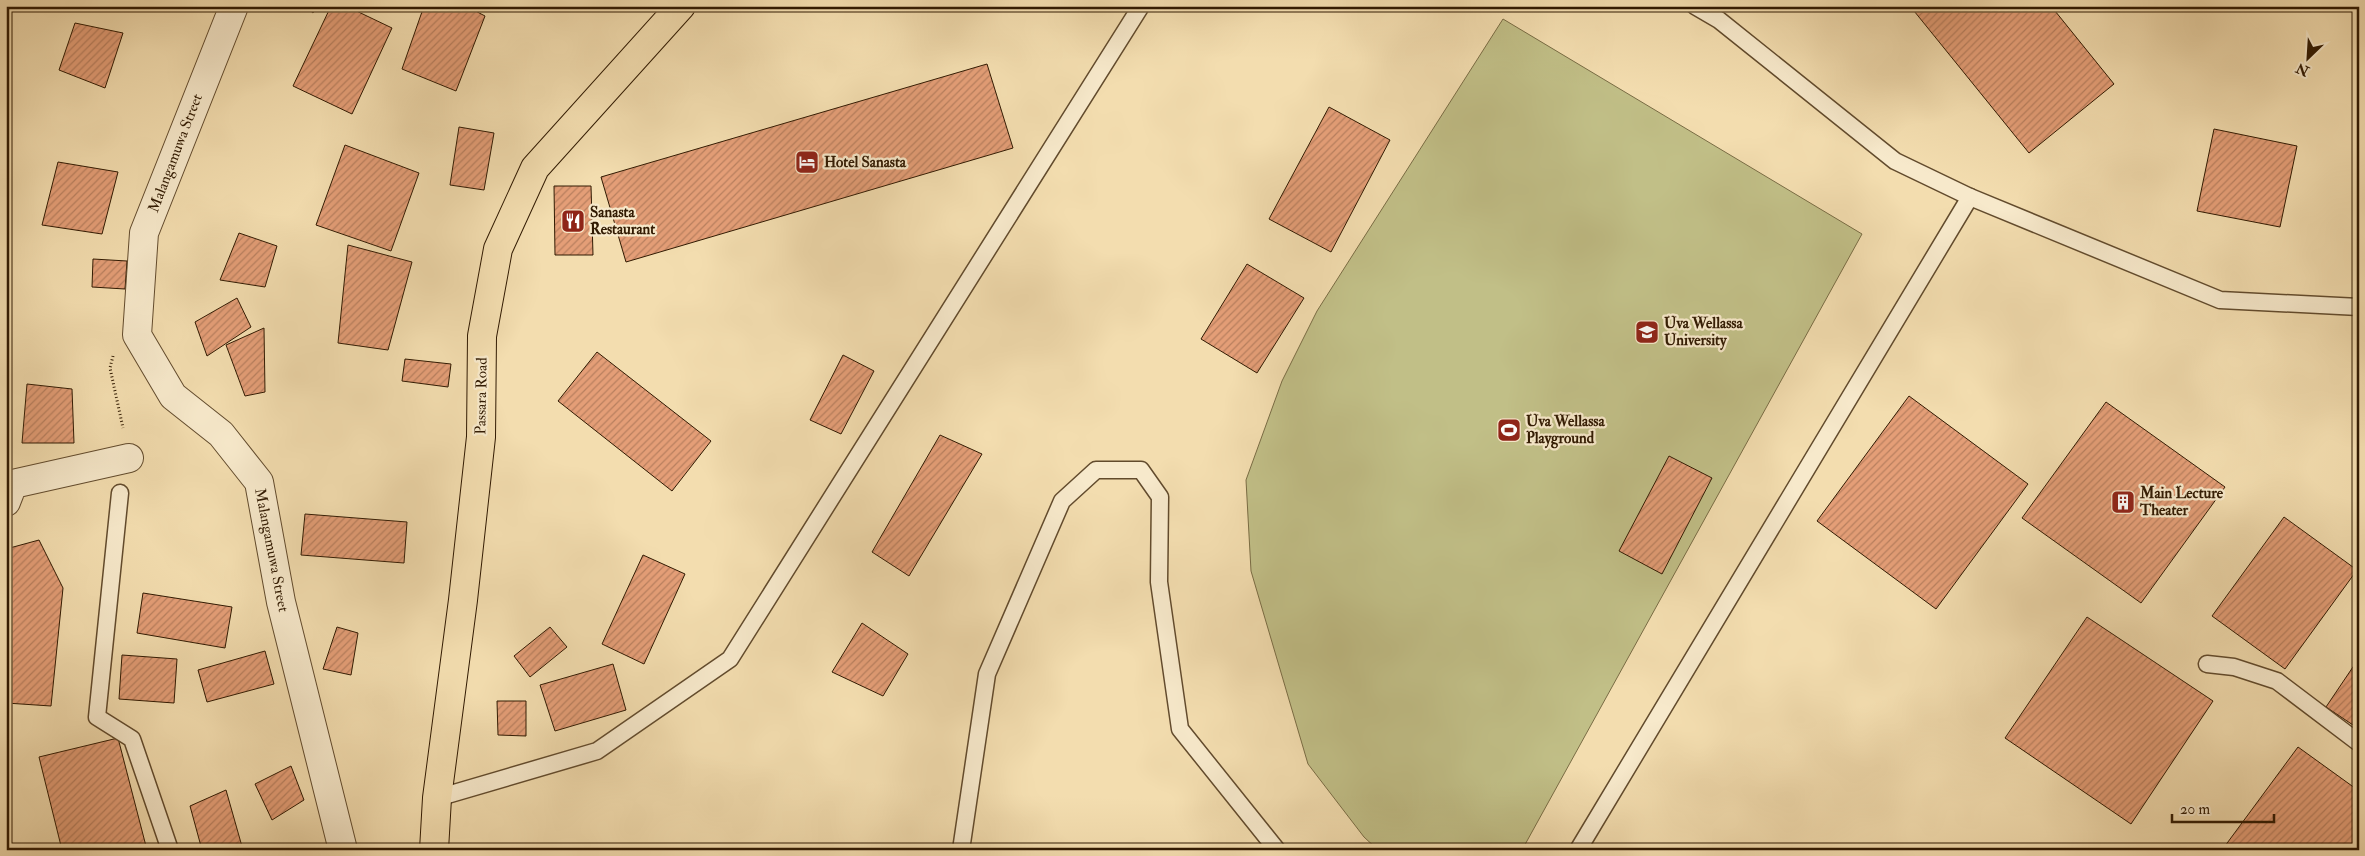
<svg xmlns="http://www.w3.org/2000/svg" width="2365" height="856" font-family="'IM FELL Double Pica',serif">
	<style>
		.garden { fill: #c1bf87; stroke: #796c44 }
		.building { fill: url(#building-hatch); stroke: #311a02 }
		.lines { fill: none; stroke-linecap: round; stroke-linejoin: round }
		.service-casing { stroke: #624b2d; stroke-width: 19 }
		.minor-casing { stroke: #624b2d; stroke-width: 30 }
		.tertiary-casing { stroke: #624b2d; stroke-width: 30 }
		.trunk-casing { stroke: #311a02; stroke-width: 30 }
		.path { stroke: #311a02; stroke-width: 3; stroke-dasharray: 1 2.5; stroke-linecap: butt }
		.service { stroke: #f7e9cb; stroke-width: 16 }
		.minor { stroke: #f7e9cb; stroke-width: 28 }
		.tertiary { stroke: #f7e9cb; stroke-width: 28 }
		.trunk { stroke: #f3ddaf; stroke-width: 28 }
		.labels { text-anchor: middle; stroke-width: 4.5; stroke-linejoin: round; paint-order: stroke }
		.street-label { font-size: 15px; fill: #311a02; stroke: #f7e9cb }
		.poi-label { font-size: 15px; font-weight: bold; fill: #311a02; stroke: #f7e9cb; text-anchor: start }
	</style>
	<defs>
		<pattern id="building-hatch" width="6" height="6" patternUnits="userSpaceOnUse" patternTransform="scale(1.25)"><rect width="6" height="6" fill="#e49e77"/><path d="M-1 1l2-2M0 6l6-6M5 7l2-2" fill="none" stroke="#b9805f"/></pattern>
	</defs>
	<rect width="100%" height="100%" fill="#f3ddaf"/>
	<filter id="stains"><feTurbulence type="fractalNoise" baseFrequency=".004" numOctaves="4"/><feColorMatrix values="0 0 0 0 .2 0 0 0 0 .09 0 0 0 0 .02 0 0 0 .5 -.17"/></filter>
	<radialGradient id="worn" r=".72"><stop offset=".6" stop-color="#630" stop-opacity="0"/><stop offset="1" stop-color="#630" stop-opacity=".3"/></radialGradient>
	<path class="garden" d="M1503,19L1862,234L1522,850H1378L1364,837L1308,764L1251,571L1246,480L1282,381L1317,311Z"/>
	<g class="building">
		<path d="M305,6H318L313,13Z"/>
		<path d="M331,6H346L392,28L352,114L293,86Z"/>
		<path d="M424,6H466L485,16L456,91L402,69Z"/>
		<path d="M1910,6H2051L2114,84L2029,153Z"/>
		<path d="M75,23L123,33L105,88L59,70Z"/>
		<path d="M987,64L1013,148L626,262L601,177Z"/>
		<path d="M1329,107L1390,140L1331,252L1269,219Z"/>
		<path d="M459,127L494,133L484,190L450,185Z"/>
		<path d="M2214,129L2297,146L2280,227L2197,211Z"/>
		<path d="M345,145L419,173L391,251L316,225Z"/>
		<path d="M58,162L118,172L102,234L42,225Z"/>
		<path d="M554,186H591L593,255H555Z"/>
		<path d="M239,233L277,246L265,287L220,280Z"/>
		<path d="M348,245L412,262L388,350L338,343Z"/>
		<path d="M93,259L127,261L125,289L92,287Z"/>
		<path d="M1247,264L1304,298L1257,373L1201,339Z"/>
		<path d="M237,298L251,327L207,356L195,322Z"/>
		<path d="M264,328L265,392L245,396L226,345Z"/>
		<path d="M597,352L711,441L672,491L558,401Z"/>
		<path d="M843,355L874,371L841,434L810,420Z"/>
		<path d="M405,359L451,364L448,387L402,381Z"/>
		<path d="M27,384L72,389L74,443H22Z"/>
		<path d="M1909,396L2028,484L1936,609L1817,521Z"/>
		<path d="M2106,402L2225,487L2141,603L2022,518Z"/>
		<path d="M940,435L982,454L909,576L872,552Z"/>
		<path d="M1669,456L1712,478L1662,574L1619,551Z"/>
		<path d="M305,514L407,522L404,563L301,555Z"/>
		<path d="M2284,517L2357,570L2285,669L2212,616Z"/>
		<path d="M39,540L63,588L51,706L6,703V549Z"/>
		<path d="M643,555L685,574L644,664L602,644Z"/>
		<path d="M143,593L232,607L225,648L137,633Z"/>
		<path d="M2087,617L2213,701L2131,824L2005,738Z"/>
		<path d="M862,623L908,654L883,696L832,672Z"/>
		<path d="M337,627L358,633L351,675L323,669Z"/>
		<path d="M550,627L567,647L530,677L514,656Z"/>
		<path d="M265,651L274,684L207,702L198,670Z"/>
		<path d="M122,655L177,659L174,703L119,699Z"/>
		<path d="M2359,658V729L2326,707Z"/>
		<path d="M613,664L626,710L555,731L540,685Z"/>
		<path d="M497,701H526V736L498,735Z"/>
		<path d="M118,738L147,850H62L39,757Z"/>
		<path d="M2298,747L2359,791V850H2222Z"/>
		<path d="M291,766L304,800L272,820L255,784Z"/>
		<path d="M226,790L243,850H202L190,806Z"/>
	</g>
	<g class="lines">
		<g class="service-casing">
			<g id="service">
				<path d="M1695,6L1719,20L1895,161L1970,197L2220,300L2359,307"/>
				<path d="M120,493L97,717L132,739L170,850"/>
				<path d="M2207,664L2234,667L2277,681L2359,743"/>
				<path d="M437,798L597,751L730,659L1141,6"/>
				<path d="M961,850L987,674L1062,501L1096,470H1141L1160,497L1159,582L1180,729L1277,850"/>
				<path d="M1578,850L1970,197"/>
			</g>
		</g>
		<g class="minor-casing">
			<path id="minor" d="M6,502L13,484L129,458"/>
		</g>
		<g class="tertiary-casing">
			<path id="tertiary" d="M234,6L144,233L137,335L173,396L221,434L259,482L281,602L343,850"/>
		</g>
		<g class="trunk-casing">
			<path id="trunk" d="M434,850L437,798L463,600L481,437L482,336L498,249L535,168L681,6"/>
		</g>
		<path class="path" d="M113,356L110,368L123,428"/>
		<use href="#service" class="service"/>
		<use href="#minor" class="minor"/>
		<use href="#tertiary" class="tertiary"/>
		<use href="#trunk" class="trunk"/>
	</g>
	<defs>
		<g id="hotel-square" transform="scale(1.25)"><rect x="-9" y="-9" width="18" height="18" rx="4" fill="#8f2418" stroke="#f7e9cb"/><path d="M-6-4.5h1.5V1H6V5H4.5V3h-9V5H-6ZM-4 0a1.8 1.8 0 1 1 3.6 0ZM.5 0V-2.5h3Q6-2.5 6 0Z" fill="#fff"/></g>
		<g id="restaurant-square" transform="scale(1.25)"><rect x="-9" y="-9" width="18" height="18" rx="4" fill="#8f2418" stroke="#f7e9cb"/><path d="M-5-6h1v4h1v-4h1v4h1v-4h1v5L-1.5 .5V6h-2V.5L-5-1ZM5-6V6H3V1.5H1.5Q1.5-4 5-6Z" fill="#fff"/></g>
		<g id="university-square" transform="scale(1.25)"><rect x="-9" y="-9" width="18" height="18" rx="4" fill="#8f2418" stroke="#f7e9cb"/><path d="M0-5L7-2L0 1L-7-2ZM-4 1L0 2.5L4 1V4Q0 6-4 4Z" fill="#fff"/></g>
		<g id="stadium-square" transform="scale(1.25)"><rect x="-9" y="-9" width="18" height="18" rx="4" fill="#8f2418" stroke="#f7e9cb"/><path d="M0-5a6.5 5 0 1 0 0 10a6.5 5 0 1 0 0-10ZM-3.5-1.8h7v3.6h-7Z" fill="#fff"/></g>
		<g id="building-square" transform="scale(1.25)"><rect x="-9" y="-9" width="18" height="18" rx="4" fill="#8f2418" stroke="#f7e9cb"/><path d="M-4-6H4V6H1V3H-1V6H-4ZM-2.5-4.3h1.7v1.8h-1.7ZM.8-4.3h1.7v1.8H.8ZM-2.5-1h1.7V.8h-1.7ZM.8-1h1.7V.8H.8Z" fill="#fff"/></g>
	</defs>
	<g fill-rule="evenodd">
		<use href="#hotel-square" x="807" y="162"/>
		<use href="#restaurant-square" x="573" y="221"/>
		<use href="#university-square" x="1647" y="332"/>
		<use href="#stadium-square" x="1509" y="430"/>
		<use href="#building-square" x="2123" y="502"/>
	</g>
	<g class="labels">
		<g class="street-label">
			<text transform="translate(175 153) rotate(-69)" y="5">Malangamuwa Street</text>
			<text transform="translate(481 396) rotate(-89)" y="5">Passara Road</text>
			<text transform="translate(272 550) rotate(79)" y="5">Malangamuwa Street</text>
		</g>
		<g class="poi-label">
			<text x="824" y="167">Hotel Sanasta</text>
			<text x="590" y="217">Sanasta<tspan x="590" dy="17">Restaurant</tspan></text>
			<text x="1664" y="328">Uva Wellassa<tspan x="1664" dy="17">University</tspan></text>
			<text x="1526" y="426">Uva Wellassa<tspan x="1526" dy="17">Playground</tspan></text>
			<text x="2140" y="498">Main Lecture<tspan x="2140" dy="17">Theater</tspan></text>
		</g>
	</g>
	<rect width="2365" height="856" fill="none" stroke="#f3ddaf" stroke-width="25"/>
	<rect x="8" y="8" width="2350" height="841" fill="none" stroke="#311a02" stroke-width="2.5"/>
	<rect x="12" y="12" width="2340" height="831" fill="none" stroke="#311a02"/>
	<g transform="translate(2308 58) rotate(205)" stroke="#f7e9cb" stroke-width="4" paint-order="stroke">
	<path d="M0-4L9 19L0 12L-9 19Z" fill="#311a02"/>
	<text y="-8" font-size="14" font-weight="bold" text-anchor="middle" fill="#311a02">N</text>
	</g>
	<path d="M2172 814v8h102v-8" fill="none" stroke="#311a02" stroke-width="2.5"/>
	<text x="2180" y="814" font-size="15" fill="#311a02" stroke="#f7e9cb" stroke-width="4" paint-order="stroke">20 m</text>
	<rect width="100%" height="100%" filter="url(#stains)"/>
	<rect width="100%" height="100%" fill="url(#worn)"/>
</svg>
